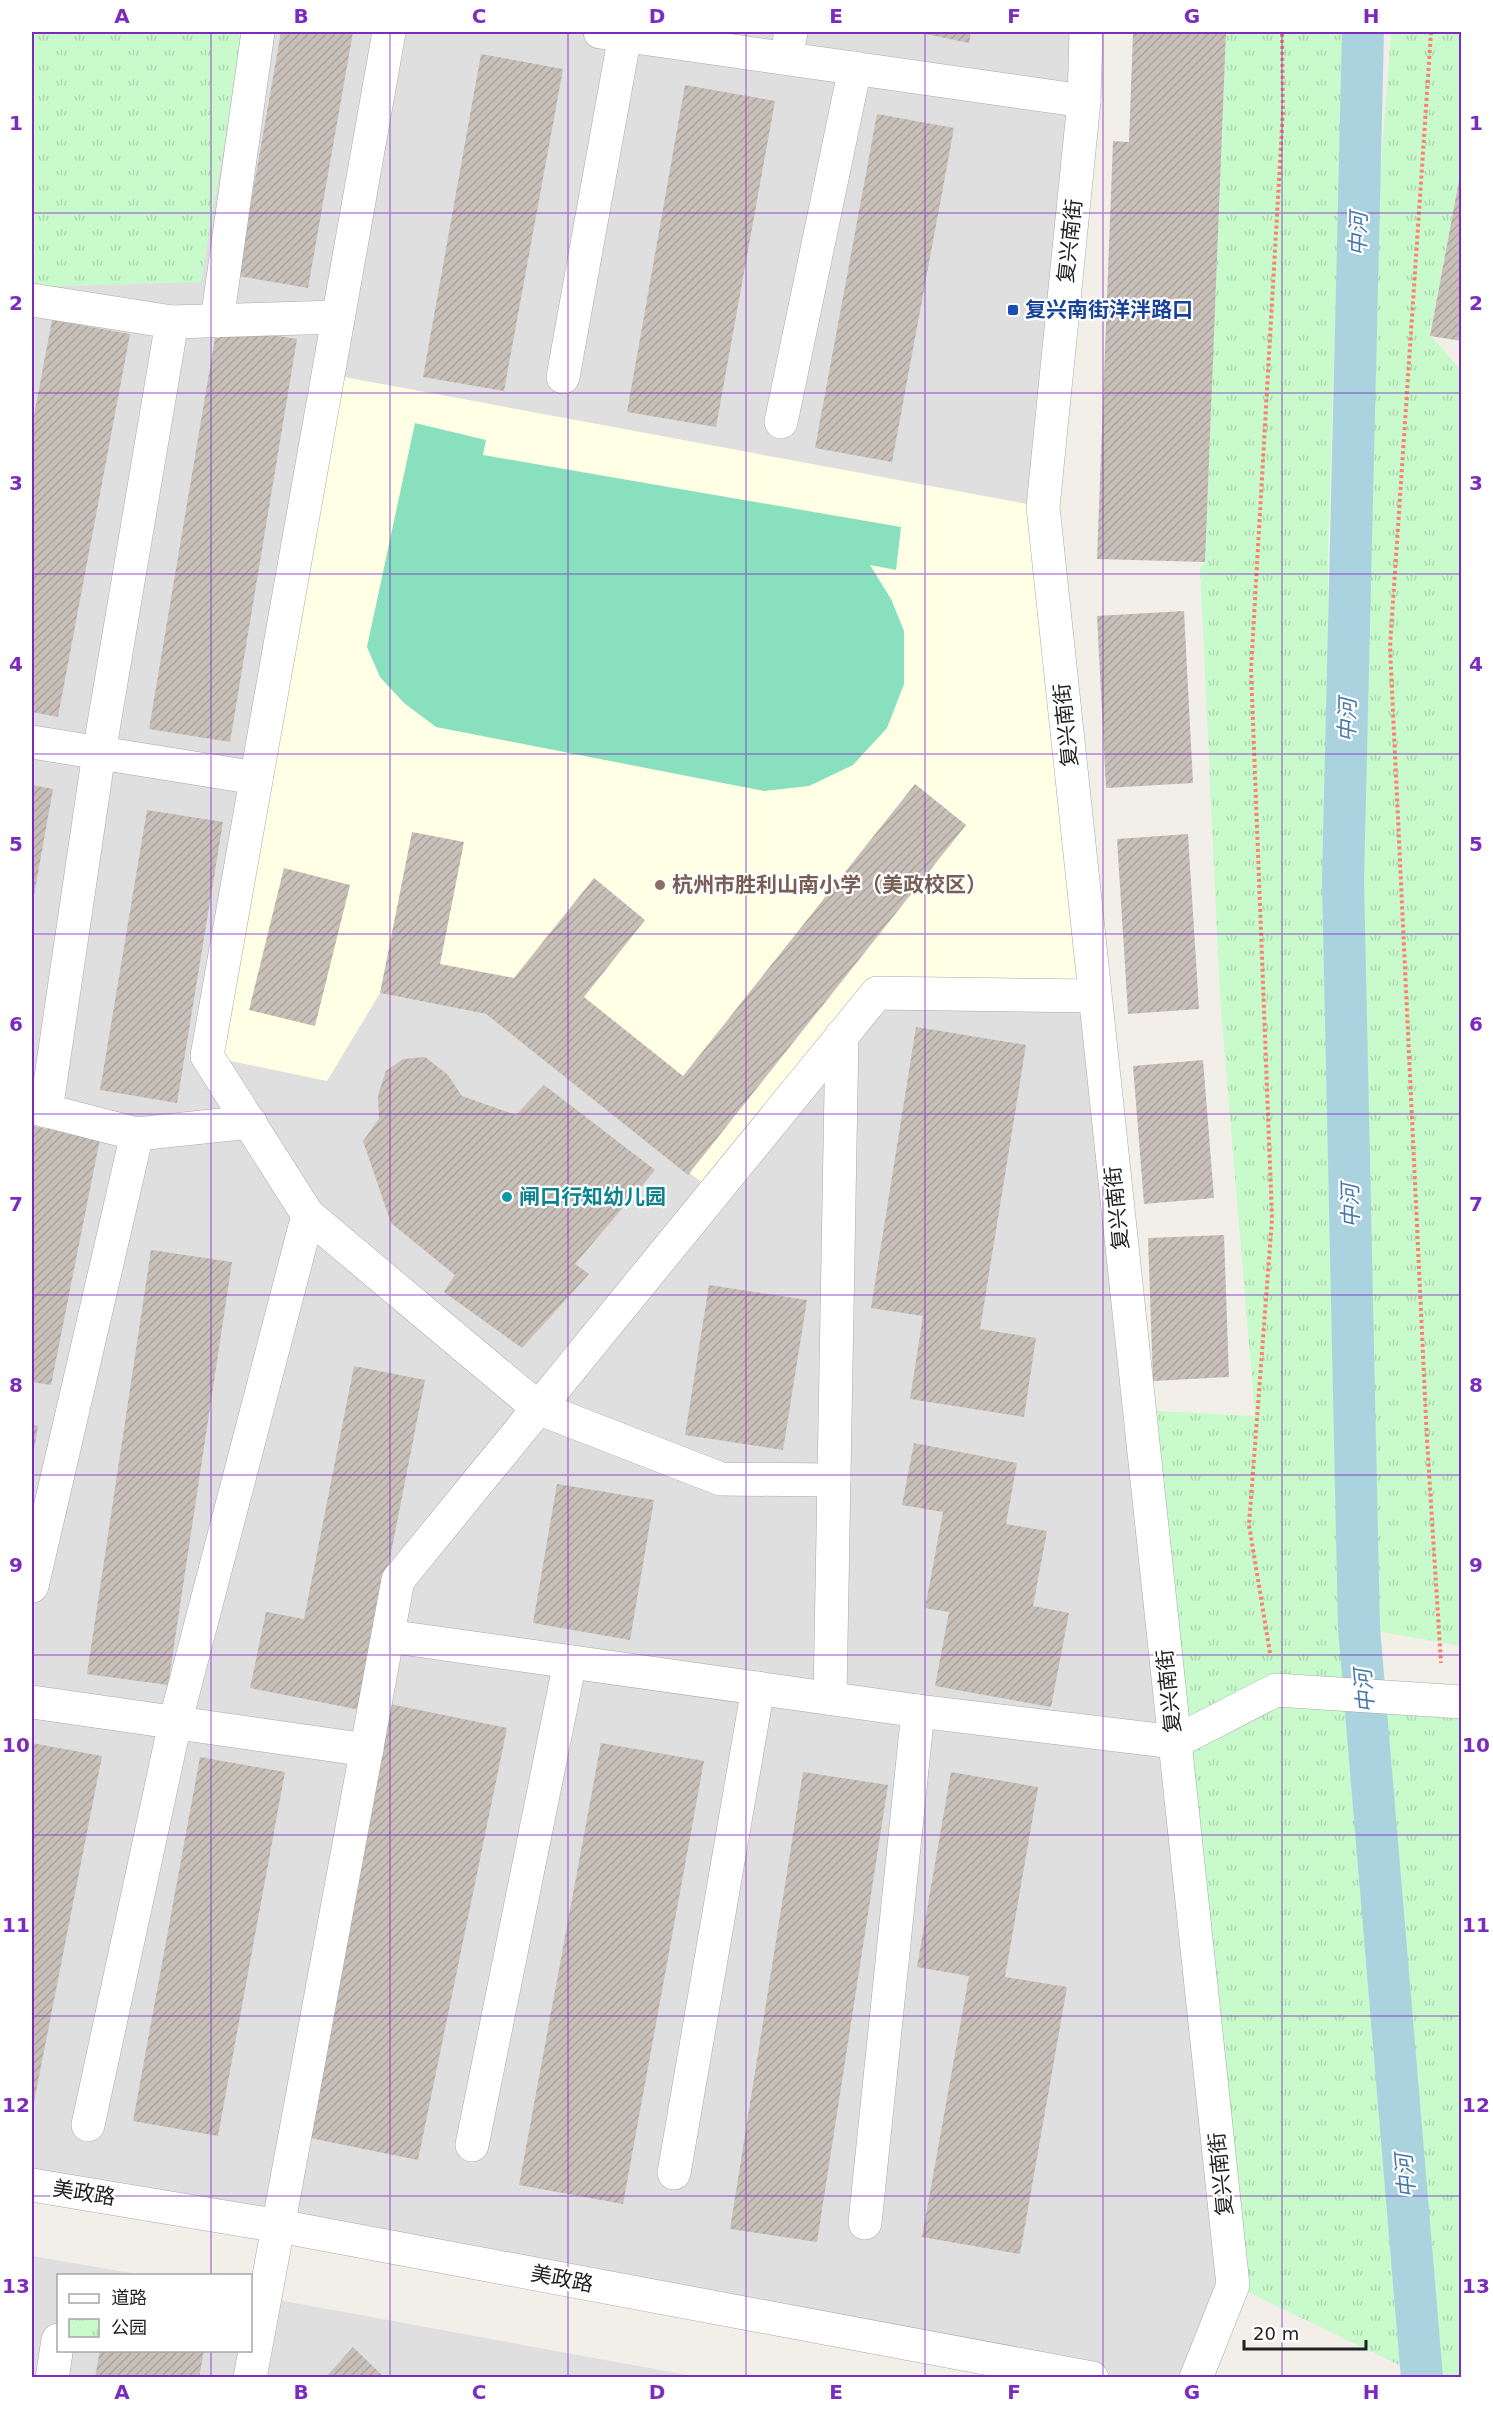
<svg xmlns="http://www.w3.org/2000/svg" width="1493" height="2409" font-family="'DejaVu Sans','Noto Sans SC',sans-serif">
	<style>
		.residential { fill: #e0dfdf }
		.education { fill: #ffffe5 }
		.park { fill: url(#park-tufts) }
		.pitch { fill: #88e0be }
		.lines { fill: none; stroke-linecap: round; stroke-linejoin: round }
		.canal { stroke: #aad3df; stroke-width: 42 }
		.building { fill: url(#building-hatch) }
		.minor-casing { stroke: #a9a9a9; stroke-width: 34 }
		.path { stroke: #fa8072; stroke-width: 4; stroke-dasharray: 3 3; stroke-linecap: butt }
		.minor { stroke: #fff; stroke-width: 33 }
		.grid { fill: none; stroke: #7b2cbf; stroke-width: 1.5; stroke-opacity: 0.55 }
		.transit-dot { fill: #1a4fb4; stroke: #fff; stroke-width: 2 }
		.education-dot { fill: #8d6e63; stroke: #fff; stroke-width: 2 }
		.culture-dot { fill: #0f9aa8; stroke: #fff; stroke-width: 2 }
		.labels { text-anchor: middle; stroke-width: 4.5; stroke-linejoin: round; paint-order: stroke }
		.street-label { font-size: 21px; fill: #222; stroke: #fff }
		.transit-label { font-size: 21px; font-weight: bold; fill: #164399; stroke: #fff; text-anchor: start }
		.education-label { font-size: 21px; font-weight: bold; fill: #785e54; stroke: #fff; text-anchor: start }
		.culture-label { font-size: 21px; font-weight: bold; fill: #0d838f; stroke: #fff; text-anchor: start }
		.water-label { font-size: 22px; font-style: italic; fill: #4a7aab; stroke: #fff }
		.neatline { fill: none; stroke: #7b2cbf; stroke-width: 2 }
		.grid-label { font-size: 20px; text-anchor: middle; font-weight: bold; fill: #7b2cbf }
	</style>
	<defs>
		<pattern id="park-tufts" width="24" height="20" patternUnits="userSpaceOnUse" patternTransform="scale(1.5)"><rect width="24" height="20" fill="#c8facc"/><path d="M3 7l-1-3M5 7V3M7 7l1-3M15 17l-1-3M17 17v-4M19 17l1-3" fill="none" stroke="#acd6af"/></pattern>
		<pattern id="building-hatch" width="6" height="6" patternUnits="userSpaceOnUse" patternTransform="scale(1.5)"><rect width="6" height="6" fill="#c7bfb8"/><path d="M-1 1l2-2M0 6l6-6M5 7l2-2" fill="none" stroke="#aba49e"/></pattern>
	</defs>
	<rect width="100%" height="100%" fill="#f2efe9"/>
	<g class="residential">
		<path d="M32,32H1086L1043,507L1233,2285L1196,2377H1092L32,2185Z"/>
		<path d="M32,2256L143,2275L58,2276V2350H250L251,2295L698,2377H32Z"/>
	</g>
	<path class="education" d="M328,374L1043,507L1094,996L877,993L714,1192L486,1014L380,993L327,1081L207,1056Z"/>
	<g class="park">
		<path d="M32,32H243L201,282L32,287Z"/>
		<path d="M1226,32H1344L1328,553L1329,1068L1343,1664L1405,2368L1233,2285L1157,1411L1255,1416L1220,997L1200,568L1205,562Z"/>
		<path d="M1391,32H1461V169L1430,335L1462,371L1461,1646L1359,1628L1349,1163L1350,581Z"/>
		<path d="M1386,1697L1461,1705V2377H1440Z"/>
	</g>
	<path class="pitch" d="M415,423L486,440L483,455L901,527L896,570L870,565L891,599L904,631V684L887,728L853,765L809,786L764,791L436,727L404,703L380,677L367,647Z"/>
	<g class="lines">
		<path class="canal" d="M1363,32L1343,880L1359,1628L1422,2378"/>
	</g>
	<g class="building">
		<path d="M281,32H353L308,288L238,276Z"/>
		<path d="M916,32H971L969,43Z"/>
		<path d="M1133,32H1226L1205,562L1097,559L1113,141L1129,142Z"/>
		<path d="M481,54L563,69L504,391L423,377Z"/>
		<path d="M685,85L775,101L716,427L627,412Z"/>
		<path d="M877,114L954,128L892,462L815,448Z"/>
		<path d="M1460,175H1462V341L1430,336Z"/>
		<path d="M52,320L130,334L58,717L32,712V426Z"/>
		<path d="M217,326L297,339L230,742L149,729Z"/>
		<path d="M1184,611L1193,783L1106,788L1097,616Z"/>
		<path d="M915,784L966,825L688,1175L486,1014L380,993L412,832L464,842L440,964L514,978L594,878L645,920L584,997L683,1076Z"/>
		<path d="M32,785L53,789L33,901H32Z"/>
		<path d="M147,810L223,822L177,1103L100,1090Z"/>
		<path d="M1188,834L1199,1009L1128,1014L1117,839Z"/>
		<path d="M284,868L350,885L315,1026L249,1010Z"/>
		<path d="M916,1027L1026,1045L980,1329L1036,1338L1024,1417L910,1399L923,1316L871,1308Z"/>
		<path d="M425,1057L448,1075L462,1096L516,1115L544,1085L655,1170L575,1264L589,1274L522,1348L444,1292L455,1275L391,1223L363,1141L379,1119L378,1095L386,1071L403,1059Z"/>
		<path d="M1203,1060L1214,1198L1144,1204L1133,1066Z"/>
		<path d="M32,1126L100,1139L51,1385L32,1382Z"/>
		<path d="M1224,1235L1229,1377L1153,1381L1148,1238Z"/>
		<path d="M151,1250L232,1262L168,1685L87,1674Z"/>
		<path d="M709,1285L807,1300L783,1450L685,1435Z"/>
		<path d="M354,1366L425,1380L360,1710L250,1688L266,1612L304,1619Z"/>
		<path d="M32,1424L38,1426L33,1456H32Z"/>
		<path d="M914,1443L1017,1463L1006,1524L1047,1531L1033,1606L1069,1613L1051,1707L935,1686L949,1612L925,1608L943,1512L902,1505Z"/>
		<path d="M557,1484L654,1500L630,1640L533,1623Z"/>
		<path d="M390,1704L507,1728L418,2160L300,2136Z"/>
		<path d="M32,1743L102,1756L33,2107H32Z"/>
		<path d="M601,1743L704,1761L623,2204L519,2185Z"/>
		<path d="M200,1757L285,1772L218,2136L133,2121Z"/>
		<path d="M803,1772L888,1785L817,2242L730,2229Z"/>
		<path d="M951,1772L1038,1787L1005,1977L1067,1987L1020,2254L922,2237L969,1976L917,1967Z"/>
		<path d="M353,2347L385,2378H325Z"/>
		<path d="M100,2350H204L199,2378H95Z"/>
	</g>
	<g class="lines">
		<g class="minor-casing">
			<g id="minor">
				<path d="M389,32L207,1056L308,1215L538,1408L721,1479L834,1480"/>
				<path d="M600,32L1084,101"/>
				<path d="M1086,32L1084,101L1043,507L1233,2285L1196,2378"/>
				<path d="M786,58L791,32"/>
				<path d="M32,300L172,322L338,317"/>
				<path d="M217,321L258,32"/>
				<path d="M563,377L625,35"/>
				<path d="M781,422L855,68"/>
				<path d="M32,742L256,778"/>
				<path d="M32,1107L137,1134L250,1122"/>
				<path d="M46,1111L99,753L172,322"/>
				<path d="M32,1586L137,1134"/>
				<path d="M388,1636L918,1711L1175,1742L1276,1690L1462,1702"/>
				<path d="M830,1698L842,1035"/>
				<path d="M32,1702L367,1750"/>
				<path d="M88,2125L175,1723L308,1215"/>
				<path d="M472,2145L570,1662"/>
				<path d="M674,2173L758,1688"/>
				<path d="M32,2185L279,2226L1092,2378"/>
				<path d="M865,2223L918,1711"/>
				<path d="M52,2378L58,2340"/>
				<path d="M250,2378L398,1580L877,993L1094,996"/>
			</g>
		</g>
		<g class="path">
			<path d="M1431,32L1390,647L1427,1440L1441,1663"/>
			<path d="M1270,1653L1249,1525L1272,1219L1251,670L1283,110L1282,32"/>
		</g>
		<use href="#minor" class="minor"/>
	</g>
	<path class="grid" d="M211,32V2276M390,32V2378M568,32V2378M746,32V2378M925,32V2378M1103,32V2378M1282,32V2378M32,213H1462M32,393H1462M32,574H1462M32,754H1462M32,934H1462M32,1114H1462M32,1295H1462M32,1475H1462M32,1655H1462M32,1835H1462M32,2016H1462M32,2196H1462M211,2350V2378"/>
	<rect class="transit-dot" x="1007" y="304" width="12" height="12" rx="3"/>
	<circle class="education-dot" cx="660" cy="885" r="6"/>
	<circle class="culture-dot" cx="507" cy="1197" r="6"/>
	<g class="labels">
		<g class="street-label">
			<text transform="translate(1070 241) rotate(-84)" y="7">复兴南街</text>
			<text transform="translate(1066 725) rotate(-96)" y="7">复兴南街</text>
			<text transform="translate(1117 1208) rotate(-96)" y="7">复兴南街</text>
			<text transform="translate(1169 1691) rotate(-96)" y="7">复兴南街</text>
			<text transform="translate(1221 2174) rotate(-96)" y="7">复兴南街</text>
			<text transform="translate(84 2193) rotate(9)" y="7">美政路</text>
			<text transform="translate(562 2279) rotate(11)" y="7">美政路</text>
		</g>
		<g class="transit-label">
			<text x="1025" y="317">复兴南街洋泮路口</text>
		</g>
		<g class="education-label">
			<text x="672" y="892">杭州市胜利山南小学（美政校区）</text>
		</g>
		<g class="culture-label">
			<text x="519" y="1204">闸口行知幼儿园</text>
		</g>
		<g class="water-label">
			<text transform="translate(1358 234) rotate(-89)" y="8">中河</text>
			<text transform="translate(1347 720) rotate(-89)" y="8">中河</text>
			<text transform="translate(1350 1206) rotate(-91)" y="8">中河</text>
			<text transform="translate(1364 1691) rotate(-95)" y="8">中河</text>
			<text transform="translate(1405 2176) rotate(-95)" y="8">中河</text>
		</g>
	</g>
	<rect width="1493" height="2409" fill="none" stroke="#ffffff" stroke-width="66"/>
	<rect x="57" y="2274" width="195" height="78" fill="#ffffff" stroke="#a7a7a7" stroke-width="1.5"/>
	<rect x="69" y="2294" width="30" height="9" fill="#ffffff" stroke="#a7a7a7" stroke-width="1.5"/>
	<text x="111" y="2304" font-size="18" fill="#222222">道路</text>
	<rect x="69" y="2319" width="30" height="18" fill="url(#park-tufts)" stroke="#a7a7a7" stroke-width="1.5"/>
	<text x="111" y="2334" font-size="18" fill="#222222">公园</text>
	<path d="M1244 2340v9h122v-9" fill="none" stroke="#222222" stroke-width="3"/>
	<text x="1253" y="2340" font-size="18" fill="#222222" stroke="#ffffff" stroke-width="4.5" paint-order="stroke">20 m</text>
	<rect x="33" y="33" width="1427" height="2343" class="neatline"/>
	<g class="grid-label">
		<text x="122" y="23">A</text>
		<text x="301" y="23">B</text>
		<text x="479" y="23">C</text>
		<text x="657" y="23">D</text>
		<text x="836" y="23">E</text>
		<text x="1014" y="23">F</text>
		<text x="1192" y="23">G</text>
		<text x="1371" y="23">H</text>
		<text x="16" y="130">1</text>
		<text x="1476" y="130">1</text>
		<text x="16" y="310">2</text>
		<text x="1476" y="310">2</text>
		<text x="16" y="490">3</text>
		<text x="1476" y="490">3</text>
		<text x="16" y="671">4</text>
		<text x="1476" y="671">4</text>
		<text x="16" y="851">5</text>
		<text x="1476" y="851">5</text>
		<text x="16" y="1031">6</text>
		<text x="1476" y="1031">6</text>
		<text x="16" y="1211">7</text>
		<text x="1476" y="1211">7</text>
		<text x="16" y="1392">8</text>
		<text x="1476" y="1392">8</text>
		<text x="16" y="1572">9</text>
		<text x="1476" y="1572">9</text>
		<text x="16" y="1752">10</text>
		<text x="1476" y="1752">10</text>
		<text x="16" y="1932">11</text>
		<text x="1476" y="1932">11</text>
		<text x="16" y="2112">12</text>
		<text x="1476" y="2112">12</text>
		<text x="16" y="2293">13</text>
		<text x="1476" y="2293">13</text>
		<text x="122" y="2399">A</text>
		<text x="301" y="2399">B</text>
		<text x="479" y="2399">C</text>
		<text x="657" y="2399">D</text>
		<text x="836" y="2399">E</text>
		<text x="1014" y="2399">F</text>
		<text x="1192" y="2399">G</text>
		<text x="1371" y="2399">H</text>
	</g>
</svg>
